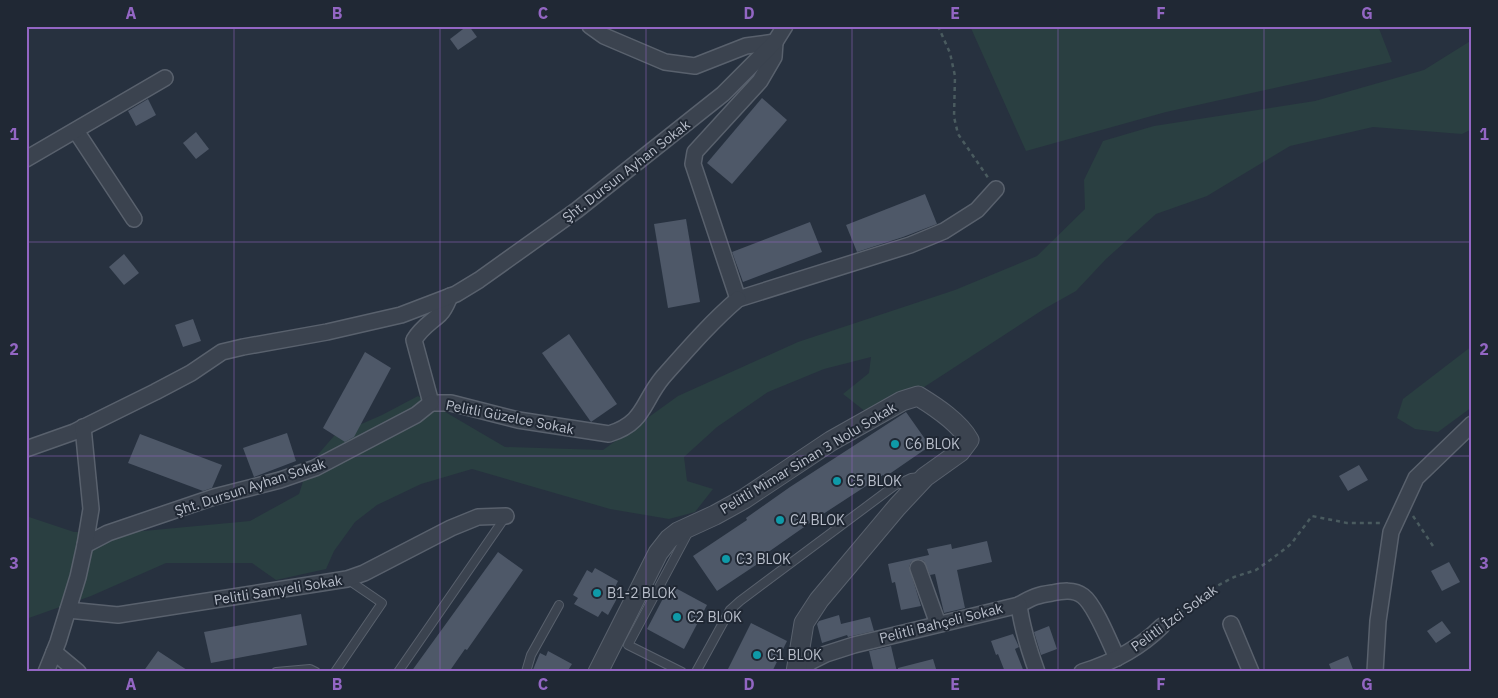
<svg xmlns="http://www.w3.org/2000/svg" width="1498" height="698" font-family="'IBM Plex Sans',sans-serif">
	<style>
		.green { fill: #2a3f41 }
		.building { fill: #4e5868 }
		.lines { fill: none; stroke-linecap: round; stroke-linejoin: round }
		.service-casing { stroke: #59616d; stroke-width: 10 }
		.minor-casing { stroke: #59616d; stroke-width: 18 }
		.tertiary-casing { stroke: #59616d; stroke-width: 21 }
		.path { stroke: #4a5b5f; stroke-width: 2.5; stroke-dasharray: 4 4; stroke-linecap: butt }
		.service { stroke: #3b434f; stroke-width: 8 }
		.minor { stroke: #3b434f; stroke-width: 15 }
		.tertiary { stroke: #3b434f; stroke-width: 19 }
		.grid { fill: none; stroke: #9366c3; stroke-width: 1; stroke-opacity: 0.55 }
		.culture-dot { fill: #0f9aa8; stroke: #202834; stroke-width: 2 }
		.labels { text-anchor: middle; stroke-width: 4; stroke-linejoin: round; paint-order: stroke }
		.street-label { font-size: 14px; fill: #b8beca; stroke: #202834 }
		.poi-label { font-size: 14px; fill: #b8beca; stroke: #202834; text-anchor: start }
		.neatline { fill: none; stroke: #9366c3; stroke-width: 2 }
		.grid-label { font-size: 16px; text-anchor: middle; font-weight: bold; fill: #9366c3 }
	</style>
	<rect width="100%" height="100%" fill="#27313f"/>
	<g class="green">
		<path d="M970,26H1378L1392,62L1166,112L1026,151Z"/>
		<path d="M1472,40V129L1462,134L1373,127L1290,146L1207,196L1156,214L1106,259L1076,291L1044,309L915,393L866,412L843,394L869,373L871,357L824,369L768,392L717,427L684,457L687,481L713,489L695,512L669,519L610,509L472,469L421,484L377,505L355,522L334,551L326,569L276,580L252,563H166L91,596L26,619V516L74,532H133L250,521L299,494L308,466L334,436L382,415L418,396L505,447L603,450L678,396L798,342L955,290L1037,256L1085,209L1084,180L1103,141L1154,126L1315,101L1424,70Z"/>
		<path d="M1472,346V407L1438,432L1415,429L1397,418L1403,399Z"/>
	</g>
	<g class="building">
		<path d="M467,26H469L477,37L458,50L450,39Z"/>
		<path d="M762,98L787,120L732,184L707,163Z"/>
		<path d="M148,99L156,115L136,126L128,111Z"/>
		<path d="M196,132L209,149L196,159L183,143Z"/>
		<path d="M925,194L937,224L903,237L857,252L846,225Z"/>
		<path d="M686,219L700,302L668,308L654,224Z"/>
		<path d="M810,222L822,252L743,282L732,252Z"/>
		<path d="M124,254L139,273L124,285L109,267Z"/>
		<path d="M193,319L201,341L183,347L175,325Z"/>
		<path d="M569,334L617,404L591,422L542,353Z"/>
		<path d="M365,352L391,368L354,437L345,442L323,428Z"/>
		<path d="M906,412L930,446L885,477L883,475L817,518L757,560L759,563L717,591L693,556L747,520L746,518L790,487Z"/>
		<path d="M287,433L296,461L254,477L243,448Z"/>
		<path d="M140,434L222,465L212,488L203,491L128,463Z"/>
		<path d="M1359,465L1368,480L1348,491L1339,476Z"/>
		<path d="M987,541L992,562L957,570L965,608L944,613L935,574L930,575L924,561L919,559L911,562L909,567L921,606L901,610L895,582L892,583L888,564L929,555L927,549L951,544L952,549Z"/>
		<path d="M498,552L523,570L467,650L465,649L449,672H411Z"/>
		<path d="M1449,562L1460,582L1442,591L1431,571Z"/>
		<path d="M595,568L618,581L615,587L621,591L608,615L602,611L598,617L574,604L578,598L573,595L587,570L592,573Z"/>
		<path d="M670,585L707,605L684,649L647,629Z"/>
		<path d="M301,614L307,645L211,663L204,632Z"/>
		<path d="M839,615L841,624L870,617L874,631L848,637L847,635L822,643L817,624L819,621Z"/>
		<path d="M1442,621L1451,633L1436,643L1427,631Z"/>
		<path d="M751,623L787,641L772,672H734L728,669Z"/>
		<path d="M1049,626L1057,649L1041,655L1034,632Z"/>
		<path d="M1013,634L1019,647L1015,649L1024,672H1005L998,654L996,655L991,641Z"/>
		<path d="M891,646L897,672H874L869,651Z"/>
		<path d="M158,651L187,670L189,672H143Z"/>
		<path d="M548,651L572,664L567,672H532L540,653L546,656Z"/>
		<path d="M1348,656L1354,672H1332L1329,664Z"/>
		<path d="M933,659L937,672H898V668Z"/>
	</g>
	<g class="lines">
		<g class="service-casing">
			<g id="service">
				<path d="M276,672L310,669L316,672"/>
				<path d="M335,672L382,603L347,579"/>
				<path d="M398,672L506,516"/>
				<path d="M526,672L531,655L559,605"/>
				<path d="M682,672L628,645L689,531"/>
				<path d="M696,672L730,610L740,601L894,486L911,478L920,477"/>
			</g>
		</g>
		<g class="minor-casing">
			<g id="minor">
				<path d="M590,26L604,36L665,62L695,66L746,46L775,42L774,57L760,81L695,152L693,164L738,299L910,245L944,231L977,210L996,189"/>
				<path d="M76,131L134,219"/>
				<path d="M26,159L165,78"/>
				<path d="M431,403H451L518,420L609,434C645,423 642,402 663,377C687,350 710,323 738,299"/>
				<path d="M431,403L414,340C422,327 429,324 440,314C445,309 447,303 450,296"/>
				<path d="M26,449L74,432L155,392L191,373L222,352L243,347L327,332L401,315L456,294L479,280L577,210L723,94L775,42L785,26"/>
				<path d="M85,545L108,533L214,497L280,480L315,468L416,415L431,403"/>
				<path d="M918,568L938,624"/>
				<path d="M1019,605C1032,597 1038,595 1052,593C1062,591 1074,589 1083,596C1095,605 1110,643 1117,658"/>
				<path d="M68,610L118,615L347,579L364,573L451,528L478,517L506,516"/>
				<path d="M1231,624L1251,672"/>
				<path d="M54,652L78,672"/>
				<path d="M46,672L58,642L78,577L85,545L91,509L83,427"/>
				<path d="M801,672L806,665L812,661L826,654L854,645L1019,605C1022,628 1029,650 1037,672"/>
				<path d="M1082,672C1111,663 1140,648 1162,626"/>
				<path d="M1375,672L1378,621L1391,532L1416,478L1472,424"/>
			</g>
		</g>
		<g class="tertiary-casing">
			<path id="tertiary" d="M598,672L658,553L669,539L678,532L715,515L744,499L831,441L902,401L918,396C936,407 959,422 969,440L960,452L925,477L897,507L819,600L804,623L796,672"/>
		</g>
		<g class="path">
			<path d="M938,26L950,53L955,76L954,117L958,134L989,179"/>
			<path d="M1413,516L1435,549"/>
			<path d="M1173,618L1200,596L1217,586L1234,577L1256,570L1273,558L1291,544L1312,516L1347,523H1380"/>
		</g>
		<use href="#service" class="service"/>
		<use href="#minor" class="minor"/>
		<use href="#tertiary" class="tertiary"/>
	</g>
	<path class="grid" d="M234,26V672M440,26V672M646,26V672M852,26V672M1058,26V672M1264,26V672M26,242H1472M26,456H1472"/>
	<g class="culture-dot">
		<circle cx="895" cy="444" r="5"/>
		<circle cx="837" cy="481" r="5"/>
		<circle cx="780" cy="520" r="5"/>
		<circle cx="726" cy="559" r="5"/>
		<circle cx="597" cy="593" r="5"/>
		<circle cx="677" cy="617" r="5"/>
		<circle cx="757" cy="655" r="5"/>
	</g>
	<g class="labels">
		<g class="street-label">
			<text transform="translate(626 171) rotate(-38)" y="5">Şht. Dursun Ayhan Sokak</text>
			<text transform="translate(510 417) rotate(11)" y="5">Pelitli Güzelce Sokak</text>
			<text transform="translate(808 458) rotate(-31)" y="5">Pelitli Mimar Sinan 3 Nolu Sokak</text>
			<text transform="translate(250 487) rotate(-18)" y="5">Şht. Dursun Ayhan Sokak</text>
			<text transform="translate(278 590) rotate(-9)" y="5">Pelitli Samyeli Sokak</text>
			<text transform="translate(1174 618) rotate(-36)" y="5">Pelitli İzci Sokak</text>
			<text transform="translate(941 623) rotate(-14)" y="5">Pelitli Bahçeli Sokak</text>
		</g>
		<g class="poi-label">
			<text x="905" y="449">C6 BLOK</text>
			<text x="847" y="486">C5 BLOK</text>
			<text x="790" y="525">C4 BLOK</text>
			<text x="736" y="564">C3 BLOK</text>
			<text x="607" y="598">B1-2 BLOK</text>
			<text x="687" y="622">C2 BLOK</text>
			<text x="767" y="660">C1 BLOK</text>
		</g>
	</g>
	<rect width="1498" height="698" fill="none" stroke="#202834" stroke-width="55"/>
	<rect x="28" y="28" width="1442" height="642" class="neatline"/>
	<g class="grid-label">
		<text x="131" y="19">A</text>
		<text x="337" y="19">B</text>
		<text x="543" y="19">C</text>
		<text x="749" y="19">D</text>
		<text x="955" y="19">E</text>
		<text x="1161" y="19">F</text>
		<text x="1367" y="19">G</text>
		<text x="14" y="140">1</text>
		<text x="1484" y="140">1</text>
		<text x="14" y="355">2</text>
		<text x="1484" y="355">2</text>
		<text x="14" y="569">3</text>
		<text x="1484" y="569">3</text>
		<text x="131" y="690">A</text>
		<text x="337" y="690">B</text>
		<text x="543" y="690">C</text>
		<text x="749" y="690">D</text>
		<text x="955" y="690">E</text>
		<text x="1161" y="690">F</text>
		<text x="1367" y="690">G</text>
	</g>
</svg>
